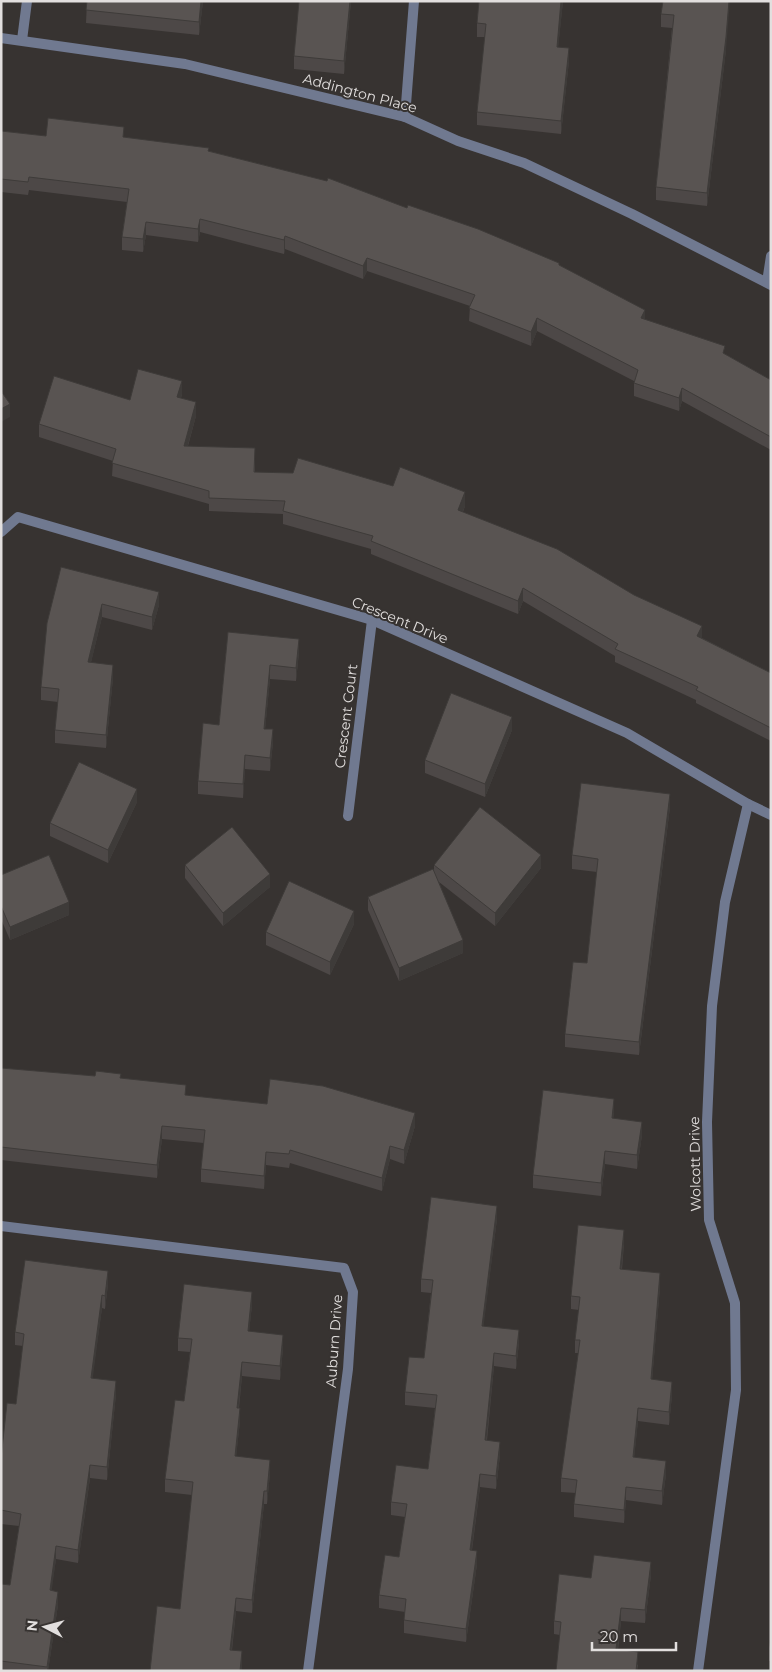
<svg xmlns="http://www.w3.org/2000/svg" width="772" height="1672" font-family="Montserrat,sans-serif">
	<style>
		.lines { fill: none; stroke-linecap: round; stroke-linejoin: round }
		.street { stroke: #707990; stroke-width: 10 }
		.wall { fill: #4d4847 }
		.shaded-wall { fill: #3e3b39 }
		.building { fill: #595452; stroke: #3e3b39 }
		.labels { text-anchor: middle; stroke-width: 4; stroke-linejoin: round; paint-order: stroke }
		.street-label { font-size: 14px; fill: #e2dfde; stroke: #373331 }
	</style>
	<rect width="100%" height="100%" fill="#373331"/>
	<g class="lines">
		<g class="street">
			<path d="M1,38L185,64L405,117L458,141L524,163L632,214L771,285"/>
			<path d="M22,40L27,1"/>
			<path d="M405,117L414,1"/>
			<path d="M767,282L771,256"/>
			<path d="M1,532L18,517L372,620L627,733L748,804L771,815"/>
			<path d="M348,816L372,620"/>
			<path d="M1,1226L344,1268L353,1292L348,1369L308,1671"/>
			<path d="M698,1671L736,1390L735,1303L709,1220L707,1122L712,1006L725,902L748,804"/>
		</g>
	</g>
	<g class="wall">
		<path d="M87,1H203L199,35L86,23Z"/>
		<path d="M351,1L344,74L294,69V56Z"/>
		<path d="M479,1H563L558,47L569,61L561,134L477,125V112L485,37H477V23Z"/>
		<path d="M663,1L726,50L707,206L656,200V187L672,28L661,27V14Z"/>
		<path d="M1,131L46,136L124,137L209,151L407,208L559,265L645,320L725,354L771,380V450L682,401L679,411L634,396V381L537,331L531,346L469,321L470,306L367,271L363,279L285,249L284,254L200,232L198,242L146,235L143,252L122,250V237L127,202L29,190L28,195L1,192Z"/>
		<path d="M182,394L181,398L196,416L188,446L255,461V472L465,506L463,512L702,638L771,673V741L696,703V700L615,662V656L523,601L518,614L371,554V549L283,524V514L209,511V504L112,476L113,461L39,437V424L130,400Z"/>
		<path d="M61,567L159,605L152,630L102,617L91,662L113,678L106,748L55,743V730L58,702L41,700V687Z"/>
		<path d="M228,632L299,652L296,681L270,679L265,729L273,742L270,771L245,769L243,798L198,794V781L219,725Z"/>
		<path d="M512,730L485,797L425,773V760Z"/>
		<path d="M137,802L108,863L50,836V823Z"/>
		<path d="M670,807L639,1055L565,1047V1034L587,963L597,872L572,869V855Z"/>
		<path d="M185,865L270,887L223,926L185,878Z"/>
		<path d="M434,865L541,868L495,926L439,882L463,953L399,981L368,910V897L434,872Z"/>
		<path d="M1,875L69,915L10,940L1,919Z"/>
		<path d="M354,924L330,975L266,945V932Z"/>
		<path d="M1,1068L95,1076L121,1078L186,1095L415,1126L404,1164L390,1159L382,1191L290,1163L289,1168L266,1165L264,1189L201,1182V1169L204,1143L162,1139L157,1178L1,1160Z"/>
		<path d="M614,1112L613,1119L642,1135L637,1169L605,1164L601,1196L533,1188V1175Z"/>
		<path d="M497,1219L483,1326L519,1343L516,1369L494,1366L487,1440L500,1455L496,1489L480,1487L472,1550L477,1564L466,1642L404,1633V1620L405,1612L379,1608V1595L399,1557L405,1517L391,1515V1502L428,1469L435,1408L405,1405V1392L424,1358L431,1293L421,1292V1279Z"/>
		<path d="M624,1243L622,1269L660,1287L652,1380L672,1395L669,1425L638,1421L634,1457L666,1474L662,1505L626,1500L624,1523L574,1517V1504L576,1493L561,1492V1478L579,1353H575V1340L579,1310L571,1309V1296Z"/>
		<path d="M108,1284L105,1309L102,1308L92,1379L116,1394L107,1480L90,1478L78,1563L56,1559L51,1591L58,1605L48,1671H1V1584L10,1585L19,1526L1,1524V1458L16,1404L23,1346L15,1345V1332Z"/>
		<path d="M252,1305L249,1331L283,1348L280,1380L242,1376L239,1408L240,1421L236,1456L270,1473L267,1504H264L252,1613L236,1611L232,1650L242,1664V1671H150L180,1609L192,1495L165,1492V1479L184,1401L190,1352L178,1351V1338Z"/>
		<path d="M651,1575L645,1623L621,1621L618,1650L638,1665L637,1671H556L560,1635L554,1634V1621L591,1578Z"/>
		<path d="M771,1637V1661H769V1648Z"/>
	</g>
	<g class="shaded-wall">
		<path d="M201,1H203L199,35V22Z"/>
		<path d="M350,1H351L344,74V61Z"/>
		<path d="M561,1H563L557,60V47Z"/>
		<path d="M729,1H730L726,50L707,206V193Z"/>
		<path d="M569,48V61L561,134V121Z"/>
		<path d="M200,219V232L198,242V229Z"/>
		<path d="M146,222V235L143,252V239Z"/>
		<path d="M285,236V249L284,254V240Z"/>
		<path d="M367,258V271L363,279V266Z"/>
		<path d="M645,310V323L641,318Z"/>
		<path d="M537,318V331L531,346V332Z"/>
		<path d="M182,381V394L177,410V397Z"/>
		<path d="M682,388V401L679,411V398Z"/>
		<path d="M196,402V416L184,459V446Z"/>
		<path d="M10,404V417L1,422V409Z"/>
		<path d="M465,492V506L458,524V510Z"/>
		<path d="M523,588V601L518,614V601Z"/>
		<path d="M159,592V605L152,630V617Z"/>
		<path d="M102,604V617L88,675V662Z"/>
		<path d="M702,626V639L697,636Z"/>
		<path d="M299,639V652L296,681V668Z"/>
		<path d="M113,665V678L106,748V735Z"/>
		<path d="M270,665V679L264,742V729Z"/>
		<path d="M512,717V730L485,797V784Z"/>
		<path d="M273,729V742L270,771V758Z"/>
		<path d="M245,755V769L243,798V784Z"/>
		<path d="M137,789V802L108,863V850Z"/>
		<path d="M670,794V807L639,1055V1042Z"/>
		<path d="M541,855V868L495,926V913Z"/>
		<path d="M270,874V887L223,926V913Z"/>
		<path d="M69,902V915L10,940V927Z"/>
		<path d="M354,911V924L330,975V962Z"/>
		<path d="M463,940V953L399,981V968Z"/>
		<path d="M614,1099V1112L612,1131V1118Z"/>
		<path d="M415,1113V1126L404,1164V1150Z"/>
		<path d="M642,1122V1135L637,1169V1155Z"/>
		<path d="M162,1126V1139L157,1178V1165Z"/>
		<path d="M390,1146V1159L382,1191V1178Z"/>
		<path d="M605,1151V1164L601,1196V1183Z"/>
		<path d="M266,1152V1165L264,1189V1176Z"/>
		<path d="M497,1206V1219L482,1339V1326Z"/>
		<path d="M624,1230V1243L620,1282V1269Z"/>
		<path d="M108,1271V1284L105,1309V1296Z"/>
		<path d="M660,1273V1287L651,1393V1379Z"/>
		<path d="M252,1292V1305L248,1344V1331Z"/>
		<path d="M102,1295V1308L91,1392V1378Z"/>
		<path d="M519,1330V1343L516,1369V1356Z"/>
		<path d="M283,1335V1348L280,1380V1366Z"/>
		<path d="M494,1353V1366L485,1453V1440Z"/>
		<path d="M242,1362V1376L237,1421V1408Z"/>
		<path d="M116,1381V1394L107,1480V1467Z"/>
		<path d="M672,1382V1395L669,1425V1412Z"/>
		<path d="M240,1408V1421L235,1469V1456Z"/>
		<path d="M638,1408V1421L633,1470V1457Z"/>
		<path d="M500,1442V1455L496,1489V1476Z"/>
		<path d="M270,1460V1473L267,1504V1491Z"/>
		<path d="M666,1461V1474L662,1505V1491Z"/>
		<path d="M90,1465V1478L78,1563V1550Z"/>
		<path d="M480,1474V1487L470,1563V1550Z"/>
		<path d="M626,1487V1500L624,1523V1510Z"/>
		<path d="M264,1491V1504L252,1613V1600Z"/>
		<path d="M56,1546V1559L50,1604V1590Z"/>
		<path d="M477,1551V1564L466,1642V1629Z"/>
		<path d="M651,1562V1575L645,1623V1610Z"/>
		<path d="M58,1592V1605L48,1671H47Z"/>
		<path d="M236,1598V1611L230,1663V1650Z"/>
		<path d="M621,1608V1621L616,1663V1649Z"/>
		<path d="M242,1651V1671H240Z"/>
		<path d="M638,1652L637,1671H636Z"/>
	</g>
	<g class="building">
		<path d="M87,1H201L199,22L86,10Z"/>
		<path d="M299,1H350L344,61L294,56Z"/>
		<path d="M479,1H561L557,47L569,48L561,121L477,112L486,24L477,23Z"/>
		<path d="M663,1H729L726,37L707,193L656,187L674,15L661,14Z"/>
		<path d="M48,118L124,127L123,137L209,148L208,151L327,181L328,178L407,208L408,205L478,229L559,263V265L645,310L641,318L725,346L723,353L771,380V437L682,388L679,398L634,383L638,370L537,318L531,332L469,308L475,295L367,258L363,266L285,236L284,240L200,219L198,229L146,222L143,239L122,237L129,189L29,177L28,182L1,179V131L46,136Z"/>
		<path d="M138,369L182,381L177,397L196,402L184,446L255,448L254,472L293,473L298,458L393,486L400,467L465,492L458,510L557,549L634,595L702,626L697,636L771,673V728L696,690L698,687L615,649L618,644L523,588L518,601L371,541L373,536L283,511L285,501L209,498V491L112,463L116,449L39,424L54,376L130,400Z"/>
		<path d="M1,391L10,404L1,409Z"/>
		<path d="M61,567L159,592L152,617L102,604L88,662L113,665L106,735L55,730L59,689L41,687L47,623Z"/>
		<path d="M228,632L299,639L296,668L270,665L264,729H273L270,758L245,755L243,784L198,781L203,723L219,725Z"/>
		<path d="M451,693L512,717L485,784L425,760Z"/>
		<path d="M79,762L137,789L108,850L50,823Z"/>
		<path d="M581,783L670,794L639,1042L565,1034L573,962L587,963L598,859L572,855Z"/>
		<path d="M480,807L541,855L495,913L434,865Z"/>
		<path d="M232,827L270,874L223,913L185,865Z"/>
		<path d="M49,855L69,902L10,927L1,906V875Z"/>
		<path d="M433,869L463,940L399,968L368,897Z"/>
		<path d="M289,881L354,911L330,962L266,932Z"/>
		<path d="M1,1068L95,1076L96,1071L121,1074L120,1078L186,1085L185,1095L267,1104L270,1079L323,1086L415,1113L404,1150L390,1146L382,1178L290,1150L289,1154L266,1152L264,1176L201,1169L205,1130L162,1126L157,1165L1,1147Z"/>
		<path d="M543,1090L614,1099L612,1118L642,1122L637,1155L605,1151L601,1183L533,1175Z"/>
		<path d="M431,1197L497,1206L482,1326L519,1330L516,1356L494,1353L485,1440L500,1442L496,1476L480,1474L470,1550L477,1551L466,1629L404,1620L406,1599L379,1595L385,1555L399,1557L407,1504L391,1502L396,1465L428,1469L437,1395L405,1392L409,1357L424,1358L433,1280L421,1279Z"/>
		<path d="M578,1225L624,1230L620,1269L660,1273L651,1379L672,1382L669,1412L638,1408L633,1457L666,1461L662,1491L626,1487L624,1510L574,1504L577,1480L561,1478L580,1340H575L580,1297L571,1296Z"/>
		<path d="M25,1260L108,1271L105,1296L102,1295L91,1378L116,1381L107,1467L90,1465L78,1550L56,1546L50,1590L58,1592L47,1667L1,1661V1584L10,1585L21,1514L1,1510V1458L7,1403L16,1404L24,1334L15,1332Z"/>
		<path d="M184,1284L252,1292L248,1331L283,1335L280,1366L242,1362L237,1408H240L235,1456L270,1460L267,1491H264L252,1600L236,1598L230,1650L242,1651L240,1671H150L157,1606L180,1609L193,1482L165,1479L175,1400L184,1401L192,1339L178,1338Z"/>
		<path d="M594,1555L651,1562L645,1610L621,1608L616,1649L638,1652L636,1671H556L561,1622L554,1621L559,1574L591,1578Z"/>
	</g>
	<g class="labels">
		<g class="street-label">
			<text transform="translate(360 93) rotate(15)" y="5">Addington Place</text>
			<text transform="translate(400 620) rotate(22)" y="5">Crescent Drive</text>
			<text transform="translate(346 716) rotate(-83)" y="5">Crescent Court</text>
			<text transform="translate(695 1164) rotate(-91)" y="5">Wolcott Drive</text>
			<text transform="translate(334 1341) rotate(-86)" y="5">Auburn Drive</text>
		</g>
	</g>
	<rect width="772" height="1672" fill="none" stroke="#e2dfde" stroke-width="5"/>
	<g transform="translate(45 1627) rotate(276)" stroke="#373331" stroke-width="4" paint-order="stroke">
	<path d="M0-4L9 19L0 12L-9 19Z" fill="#e2dfde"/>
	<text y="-8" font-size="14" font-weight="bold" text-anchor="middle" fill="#e2dfde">N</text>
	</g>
	<path d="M592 1642v8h84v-8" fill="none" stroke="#e2dfde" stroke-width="2.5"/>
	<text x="600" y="1642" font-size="15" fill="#e2dfde" stroke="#373331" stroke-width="4" paint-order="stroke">20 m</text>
</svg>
